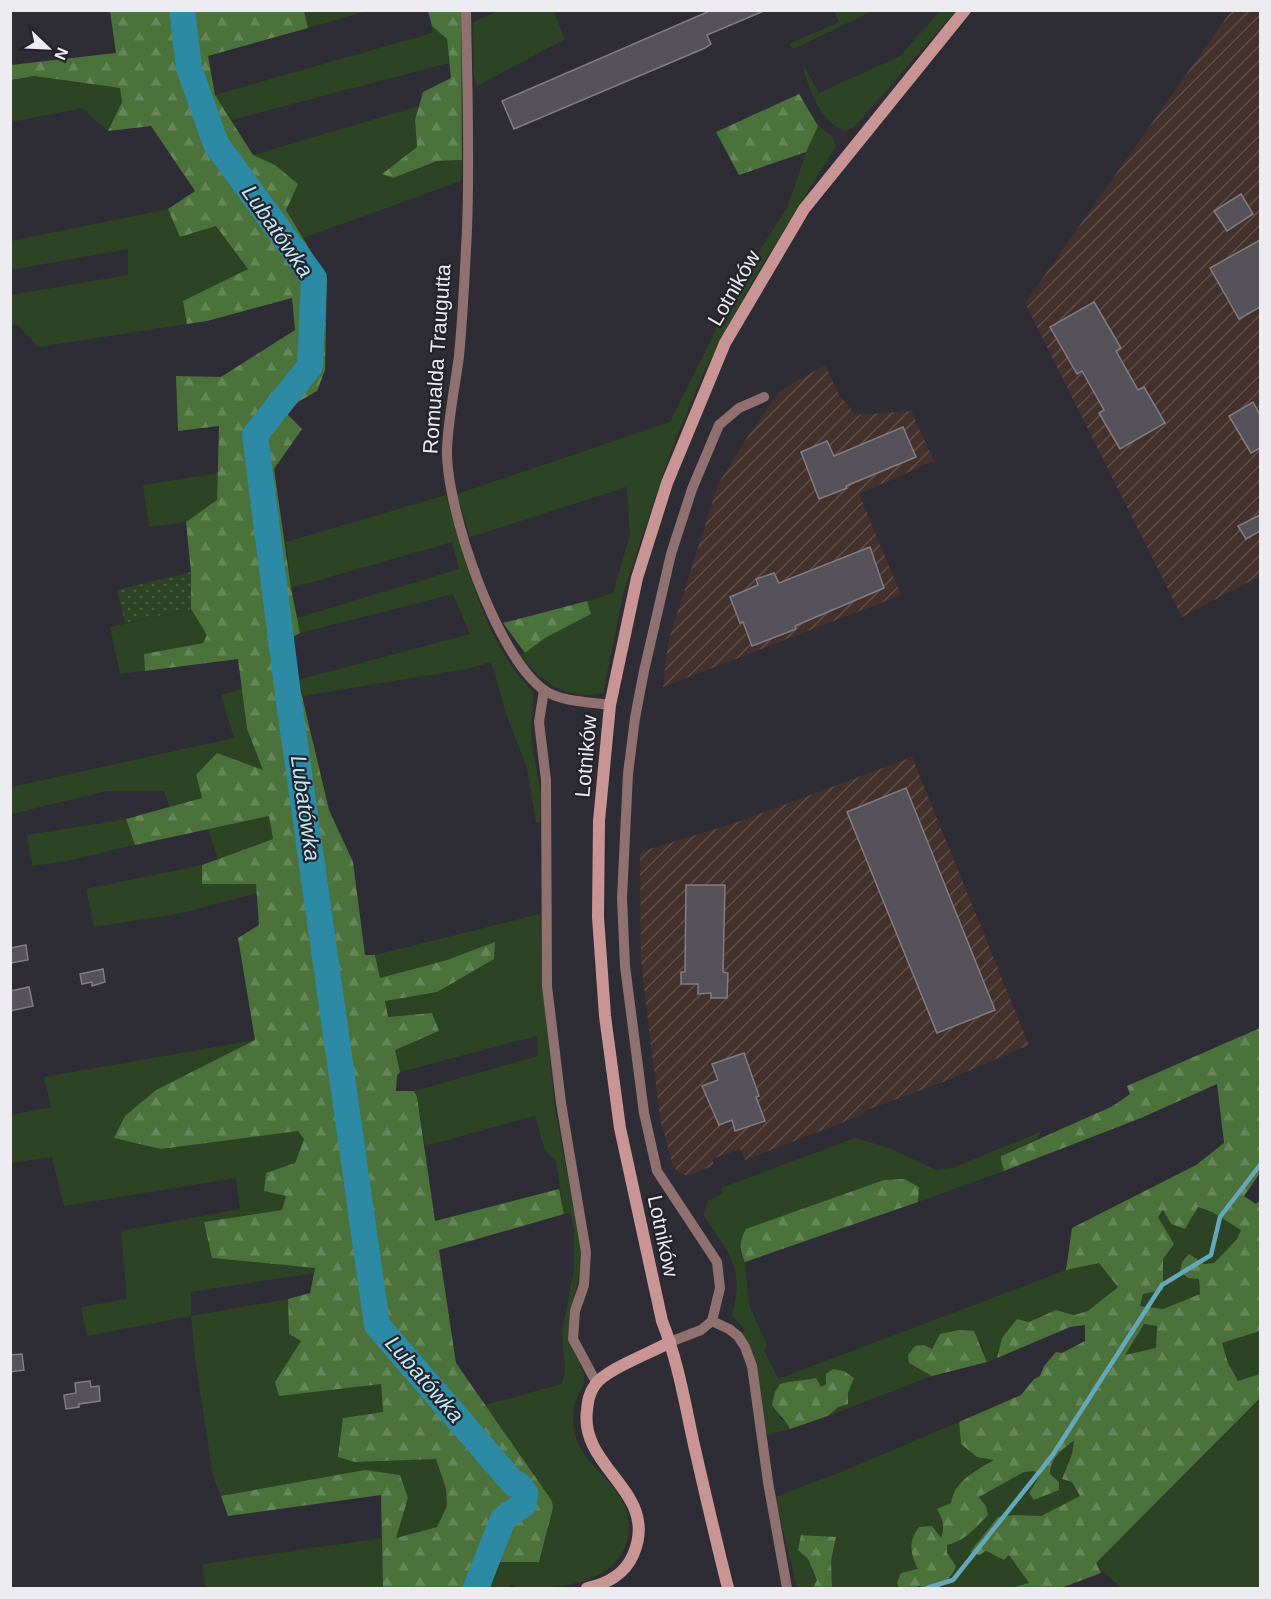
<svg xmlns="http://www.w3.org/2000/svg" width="1271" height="1599" font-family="Helvetica,sans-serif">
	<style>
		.industrial { fill: url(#industrial-furrows) }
		.grass { fill: #2c4423 }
		.forest { fill: url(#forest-firs); fill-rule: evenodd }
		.garden { fill: url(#garden-dots) }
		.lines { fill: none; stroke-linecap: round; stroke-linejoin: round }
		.stream { stroke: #65a7bb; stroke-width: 4.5 }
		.river { stroke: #2c8aa4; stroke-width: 26 }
		.building { fill: #56525a; stroke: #817d85; stroke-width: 1.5 }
		.street { stroke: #917070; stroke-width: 10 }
		.secondary { stroke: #c99494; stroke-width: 12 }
		.labels { text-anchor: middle; stroke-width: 4.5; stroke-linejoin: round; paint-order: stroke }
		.street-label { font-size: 21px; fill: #ebebf0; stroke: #24232b }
		.water-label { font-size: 22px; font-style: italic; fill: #beeaf8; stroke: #24232b }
	</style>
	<defs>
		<pattern id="industrial-furrows" width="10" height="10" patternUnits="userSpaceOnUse" patternTransform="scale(1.5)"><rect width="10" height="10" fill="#44312b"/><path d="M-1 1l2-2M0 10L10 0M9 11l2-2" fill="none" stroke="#5f4f4a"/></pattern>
		<pattern id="forest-firs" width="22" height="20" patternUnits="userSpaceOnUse" patternTransform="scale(1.5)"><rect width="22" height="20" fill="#4b723b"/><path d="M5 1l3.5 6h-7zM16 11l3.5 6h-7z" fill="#658658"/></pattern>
		<pattern id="garden-dots" width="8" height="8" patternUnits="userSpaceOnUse" patternTransform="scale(1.5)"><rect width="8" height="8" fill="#2c4423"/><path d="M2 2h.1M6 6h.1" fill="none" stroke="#4b5f43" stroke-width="1.8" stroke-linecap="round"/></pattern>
	</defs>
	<rect width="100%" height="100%" fill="#2e2d35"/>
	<g class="industrial">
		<path d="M1231,11H1260V576L1182,617L1025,303Z"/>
		<path d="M825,365L838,393L855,415L911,411L934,461L859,494L901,595L663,687L668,643L718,484L750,433L781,390Z"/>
		<path d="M912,757L1029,1045L943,1082L864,1111V1114L745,1160L740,1149L712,1159L714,1165L691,1175H685L679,1173L673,1166L660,1118L648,1021L641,960L640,854L643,851L735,823Z"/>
	</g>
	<g class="grass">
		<path d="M304,10L367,11L308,28Z"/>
		<path d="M941,10L956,11L855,126L846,131C820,124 808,86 802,63L819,93L900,56Z"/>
		<path d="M498,11H558L554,13L565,39L477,86L474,77L473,22Z"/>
		<path d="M834,11H873L793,49L789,44L839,22Z"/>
		<path d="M432,26L447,39L449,63L231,120L215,95L432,33Z"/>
		<path d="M34,76L120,88L122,102L108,131L82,108L11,122V80Z"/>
		<path d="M419,106L415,120L417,147L383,173L393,178L438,161L462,160L461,181L303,238L253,155Z"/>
		<path d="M818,126L832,136L836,146L756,275L704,372L672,448L624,590L603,693C566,701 541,682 520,654L525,653L545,638L591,614L587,601L613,593L630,535L627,487L470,537L457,494L670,422L728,306L729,298L787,208L806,152Z"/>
		<path d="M168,209L180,237L216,226L249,269L184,301L187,324L38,347L18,325H11V295L128,275V249L11,270V241Z"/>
		<path d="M218,473L217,501L186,522L149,527L143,485Z"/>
		<path d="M446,495C465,560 484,643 533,692L531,740L541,794L540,822H536L527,768L507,716L491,662L467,669L302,696L297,680L470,634L453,594L300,633L297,618L459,569L452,542L291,588L286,542Z"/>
		<path d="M191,609L207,635L203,643L144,654L145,671L120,674L110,627Z"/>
		<path d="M242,689L247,729L263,770L196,775L202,798L170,807L164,791H107L11,814V787L234,738L221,695Z"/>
		<path d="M269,816L273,839L218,859L208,829Z"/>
		<path d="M126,819L135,845L67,861L32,866L27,835Z"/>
		<path d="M202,865V884H256L257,893L178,914L94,927L86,889Z"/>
		<path d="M540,914L542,980L555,1109L581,1247C581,1279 569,1309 572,1342C573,1355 586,1368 584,1381C583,1388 578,1395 575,1402C573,1409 573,1421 574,1429C578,1460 609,1475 622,1500C629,1513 631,1530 626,1544C611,1588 553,1588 515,1588L513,1584L507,1588H481L497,1562L539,1561L553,1508L552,1501L485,1405L562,1384L565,1370L562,1332L574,1269V1229L570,1213L564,1214L556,1161L545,1150L535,1116L425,1146L417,1097L414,1091L538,1056L537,1036L400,1072L395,1049L439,1032L432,1014L388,1017L385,1000L438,992L495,943L447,960L380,978L375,955Z"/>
		<path d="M255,1040L156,1090L161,1149L298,1130L304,1139L295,1163L282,1210L205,1222L212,1258L315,1268L314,1273L191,1292V1316L288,1299L289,1334L301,1341L275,1382L381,1384L383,1412L355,1462L436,1459L446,1489L447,1506L437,1527L395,1538L408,1498L400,1475L278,1486L221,1496L213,1477L195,1358L191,1316L87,1336L81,1307L127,1299L121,1231L240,1209L236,1178L64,1206L52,1157L11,1163V1115L51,1107L44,1077Z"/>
		<path d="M1040,1132L1038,1138L1001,1156V1160L1004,1171L918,1202L919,1187L739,1250L745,1262L749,1305L767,1345L764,1351L778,1379L1066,1270L1099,1262L1119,1286L1088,1311L1074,1315L1056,1310L1029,1322L1002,1338L997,1358L987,1362L981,1343L932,1349L909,1363L932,1376L828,1416L838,1407L848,1404V1393L854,1379L833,1369L826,1374V1384L821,1388L815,1378L801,1382L779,1417L787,1423L790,1429L767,1435L754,1355L742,1334L745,1329L732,1316C745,1265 729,1255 704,1215L708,1201L723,1193L721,1188L855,1138L889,1148L936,1170L955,1167Z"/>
		<path d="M1198,1207L1212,1212L1242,1230L1237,1239L1214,1263L1204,1264L1194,1259L1201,1294L1163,1309L1139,1306L1143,1294L1163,1290V1259L1173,1244L1158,1217L1163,1210L1185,1229Z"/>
		<path d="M1143,1324L1157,1326L1156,1349L1124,1356Z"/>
		<path d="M1260,1331V1374L1238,1382L1228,1363L1222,1343Z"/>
		<path d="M1260,1398V1588H1121L1104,1572L1101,1573L1095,1563Z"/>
		<path d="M959,1422L961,1444L995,1460L972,1472L942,1517L944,1529L941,1539L919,1527C908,1542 910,1554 919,1569L897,1583L899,1588H832L831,1561L836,1537L801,1535L798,1550L808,1559L817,1580L813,1588H797L775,1497L841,1472Z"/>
		<path d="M1074,1440L1072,1454L1062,1478L1072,1482L1081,1496L1041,1516L1014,1515L970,1552L978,1555L986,1551L990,1554L1009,1555L1029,1583L1011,1588H934L947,1579V1545L986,1506L979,1497L1024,1472L1035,1471L1040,1475L1029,1493L1059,1482L1050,1474C1050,1460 1063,1448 1074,1440Z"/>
		<path d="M382,1538L383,1588H205L203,1564Z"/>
	</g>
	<g class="forest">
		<path d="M110,11H304L308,28L208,56L215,95L253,155L275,165L298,184L286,210L327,278L325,370L317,391L291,406L287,414L302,429L274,469L291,588L300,633L289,639L292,667L302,696L329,810L353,862L365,955H375L380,978L447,960L495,942L494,959L437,992L385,1001L388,1017L432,1013L439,1031L395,1050L400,1072L397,1076L396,1091H414L417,1097L435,1221L559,1189L564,1214L439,1250L456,1363L552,1501L553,1508L539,1562H497L481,1588H383L381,1495L228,1516L221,1496L365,1470L400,1475L408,1498L396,1538L437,1527L447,1506L446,1489L436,1459L355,1462L338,1457L343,1418L383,1412L381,1384L279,1396L275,1382L301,1341L289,1334L288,1299L310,1293L315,1268L212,1258L204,1222L282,1210L286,1196L264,1191L266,1173L295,1163L304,1139L298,1131L161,1149L114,1138L125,1116L156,1090L255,1040L238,938L259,925L256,884H202V865L273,839L269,816L135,845L126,819L202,798L196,775L217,753L263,770L247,729L238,659L145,671L144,654L203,643L207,635L191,609V572L186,522L217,500L219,426L178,431L176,376L221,377L295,330L292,298L207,321L187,324L183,301L248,269L216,226L180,237L168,209L195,191L151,126L108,131L122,102L120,88L34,76L11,80V65L116,53Z"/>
		<path d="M428,11H461L462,160L437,161L393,178L382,174L417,147L415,120L423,92L451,78L447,39L432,26Z"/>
		<path d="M799,94L818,126L806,152L739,175L716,132Z"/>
		<path d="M587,601L591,614L545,638L525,653L503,623Z"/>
		<path d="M1260,1028V1173L1244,1196L1256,1204L1260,1200V1331L1222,1343L1228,1363L1238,1381L1260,1374V1398L1096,1563L1101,1573L1061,1588H1011L1029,1583L1009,1555L1004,1560L986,1551L979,1555L970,1552L998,1517L1014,1515L1041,1516L1080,1496L1072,1482L1062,1479L1072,1454L1074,1441C1062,1448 1050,1460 1050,1474L1059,1482V1490L1034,1500L1029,1493L1040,1475L1034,1471L1024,1472L979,1497L986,1506L988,1515C976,1527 964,1542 947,1545V1553L956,1566C952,1580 937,1589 924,1588L920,1586L913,1588H899L897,1583L901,1573L918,1569C910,1553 908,1542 919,1527L932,1526L941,1538C945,1527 943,1519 937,1509L951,1503C954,1481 977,1470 994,1460L977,1457L961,1444L959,1422L1021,1395L1034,1379L1040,1376L1044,1366L1056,1352L1062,1353L1085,1341V1325L1070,1327L997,1358L1002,1338L1017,1319L1029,1322L1056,1310L1074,1315L1088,1311L1118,1287L1099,1263L1066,1270L1072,1228L1196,1165L1224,1143L1217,1084L1141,1118L1004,1171L1001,1160V1156L1113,1106L1130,1094L1127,1086ZM1198,1207L1212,1212L1241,1230L1237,1239L1214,1263L1204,1264L1189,1254L1182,1262L1180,1271L1188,1278L1199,1279L1200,1294L1163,1309L1140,1306L1143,1294L1163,1290V1259L1174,1244L1158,1217L1163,1210L1171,1224L1185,1229ZM1144,1324L1157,1326L1156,1348L1125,1355Z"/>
		<path d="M904,1179L919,1187L918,1202L745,1262C739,1250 739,1242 746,1229L884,1180Z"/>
		<path d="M959,1330L974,1331L987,1362L932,1376L909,1363L908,1355L915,1346L924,1345L932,1349L940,1334Z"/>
		<path d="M833,1369L844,1371L854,1378L848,1393V1404L838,1407L828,1416L790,1429C786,1420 777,1413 772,1405L775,1392L780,1384C793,1380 803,1381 816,1378L821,1387L826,1384V1374Z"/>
		<path d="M801,1535L836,1537L831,1561L832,1587L836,1588H813L817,1580L808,1559L798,1550Z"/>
	</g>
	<path class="garden" d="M191,572V609L125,623L117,590Z"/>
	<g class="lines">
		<path class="stream" d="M927,1588L953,1580L1052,1456L1162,1285L1211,1255L1220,1217L1260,1165"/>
		<path class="river" d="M182,10L189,68L216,144L314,278L310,366L255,435L289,702L377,1325L514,1484L519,1485L525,1493L524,1504L503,1519L476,1588"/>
	</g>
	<g class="building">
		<path d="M712,10L764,11L707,35L711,44L705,48L514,129L502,101Z"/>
		<path d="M1241,194L1253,214L1227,231L1214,211Z"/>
		<path d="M1260,240V307L1239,319L1210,268Z"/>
		<path d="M1094,302L1121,348L1116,351L1138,390L1144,387L1165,423L1120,449L1099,413L1104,410L1082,371L1077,374L1050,327Z"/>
		<path d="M1253,402L1260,415V448L1251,453L1229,416Z"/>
		<path d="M903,427L916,457L846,486L847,488L819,499L801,452L827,441L834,456Z"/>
		<path d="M1260,515V531L1246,539L1238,526Z"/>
		<path d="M870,547L884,588L795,626L796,629L752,646L743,622L740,623L730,597L758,585L756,579L774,573L779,583Z"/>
		<path d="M906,788L995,1010L937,1033L847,812Z"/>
		<path d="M686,885H725L723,972L728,973L727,998H711V993L698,994V984H681V972H685Z"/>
		<path d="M26,945L28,960L10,963V948Z"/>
		<path d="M103,969L105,982L92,986V982L82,984L80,974Z"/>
		<path d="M29,987L33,1006L10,1011V991Z"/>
		<path d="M744,1053L759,1096L756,1097L765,1121L735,1131L732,1120L719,1125L702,1086L718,1080L712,1064Z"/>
		<path d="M22,1354L24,1370L10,1372V1355Z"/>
		<path d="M90,1381L91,1387L99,1386L100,1401L79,1404V1407L66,1409L64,1395L76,1393L75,1383Z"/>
	</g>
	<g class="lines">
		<g class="street">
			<path d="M466,10C467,83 470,156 467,229C465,271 463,314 459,356C455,387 448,419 447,450C446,508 496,656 544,690C561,702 589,702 610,705"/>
			<path d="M544,690L539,722L546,780L547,986L561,1103L586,1252L584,1285L575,1311L573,1339L596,1382"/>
			<path d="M712,1321L729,1329L738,1336L745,1347L752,1366L768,1482L787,1588"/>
			<path d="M670,1342L701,1330L712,1321L720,1288L717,1262L657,1171L644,1113L625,966L622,898L628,774L635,718L644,671L671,554L692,489L719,425L739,408L764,397"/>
		</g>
		<g class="secondary">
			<path d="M587,1588C606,1584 625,1574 633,1555C661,1492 579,1469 587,1410C588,1401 589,1393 595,1385C604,1370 653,1352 670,1342"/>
			<path d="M728,1588C716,1541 705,1493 694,1445C685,1404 678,1361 662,1321L620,1128L605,1016L598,917L599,821L610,705L637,578L667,483L725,343L804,209L965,10"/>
		</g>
	</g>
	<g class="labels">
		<g class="street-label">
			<text transform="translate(734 288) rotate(-60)" y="7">Lotników</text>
			<text transform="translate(437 359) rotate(-86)" y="7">Romualda Traugutta</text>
			<text transform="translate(586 756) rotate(-85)" y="7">Lotników</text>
			<text transform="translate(663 1236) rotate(78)" y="7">Lotników</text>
		</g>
		<g class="water-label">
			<text transform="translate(278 231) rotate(55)" y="8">Lubatówka</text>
			<text transform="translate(306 808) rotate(82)" y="8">Lubatówka</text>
			<text transform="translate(425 1379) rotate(49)" y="8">Lubatówka</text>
		</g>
	</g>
	<rect width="1271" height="1599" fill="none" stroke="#ebebf0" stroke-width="24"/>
	<g transform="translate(48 48) rotate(113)" stroke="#24232b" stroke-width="4.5" paint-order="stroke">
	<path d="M0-4.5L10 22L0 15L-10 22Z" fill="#ebebf0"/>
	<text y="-9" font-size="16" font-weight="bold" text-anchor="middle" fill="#ebebf0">N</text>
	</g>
</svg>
